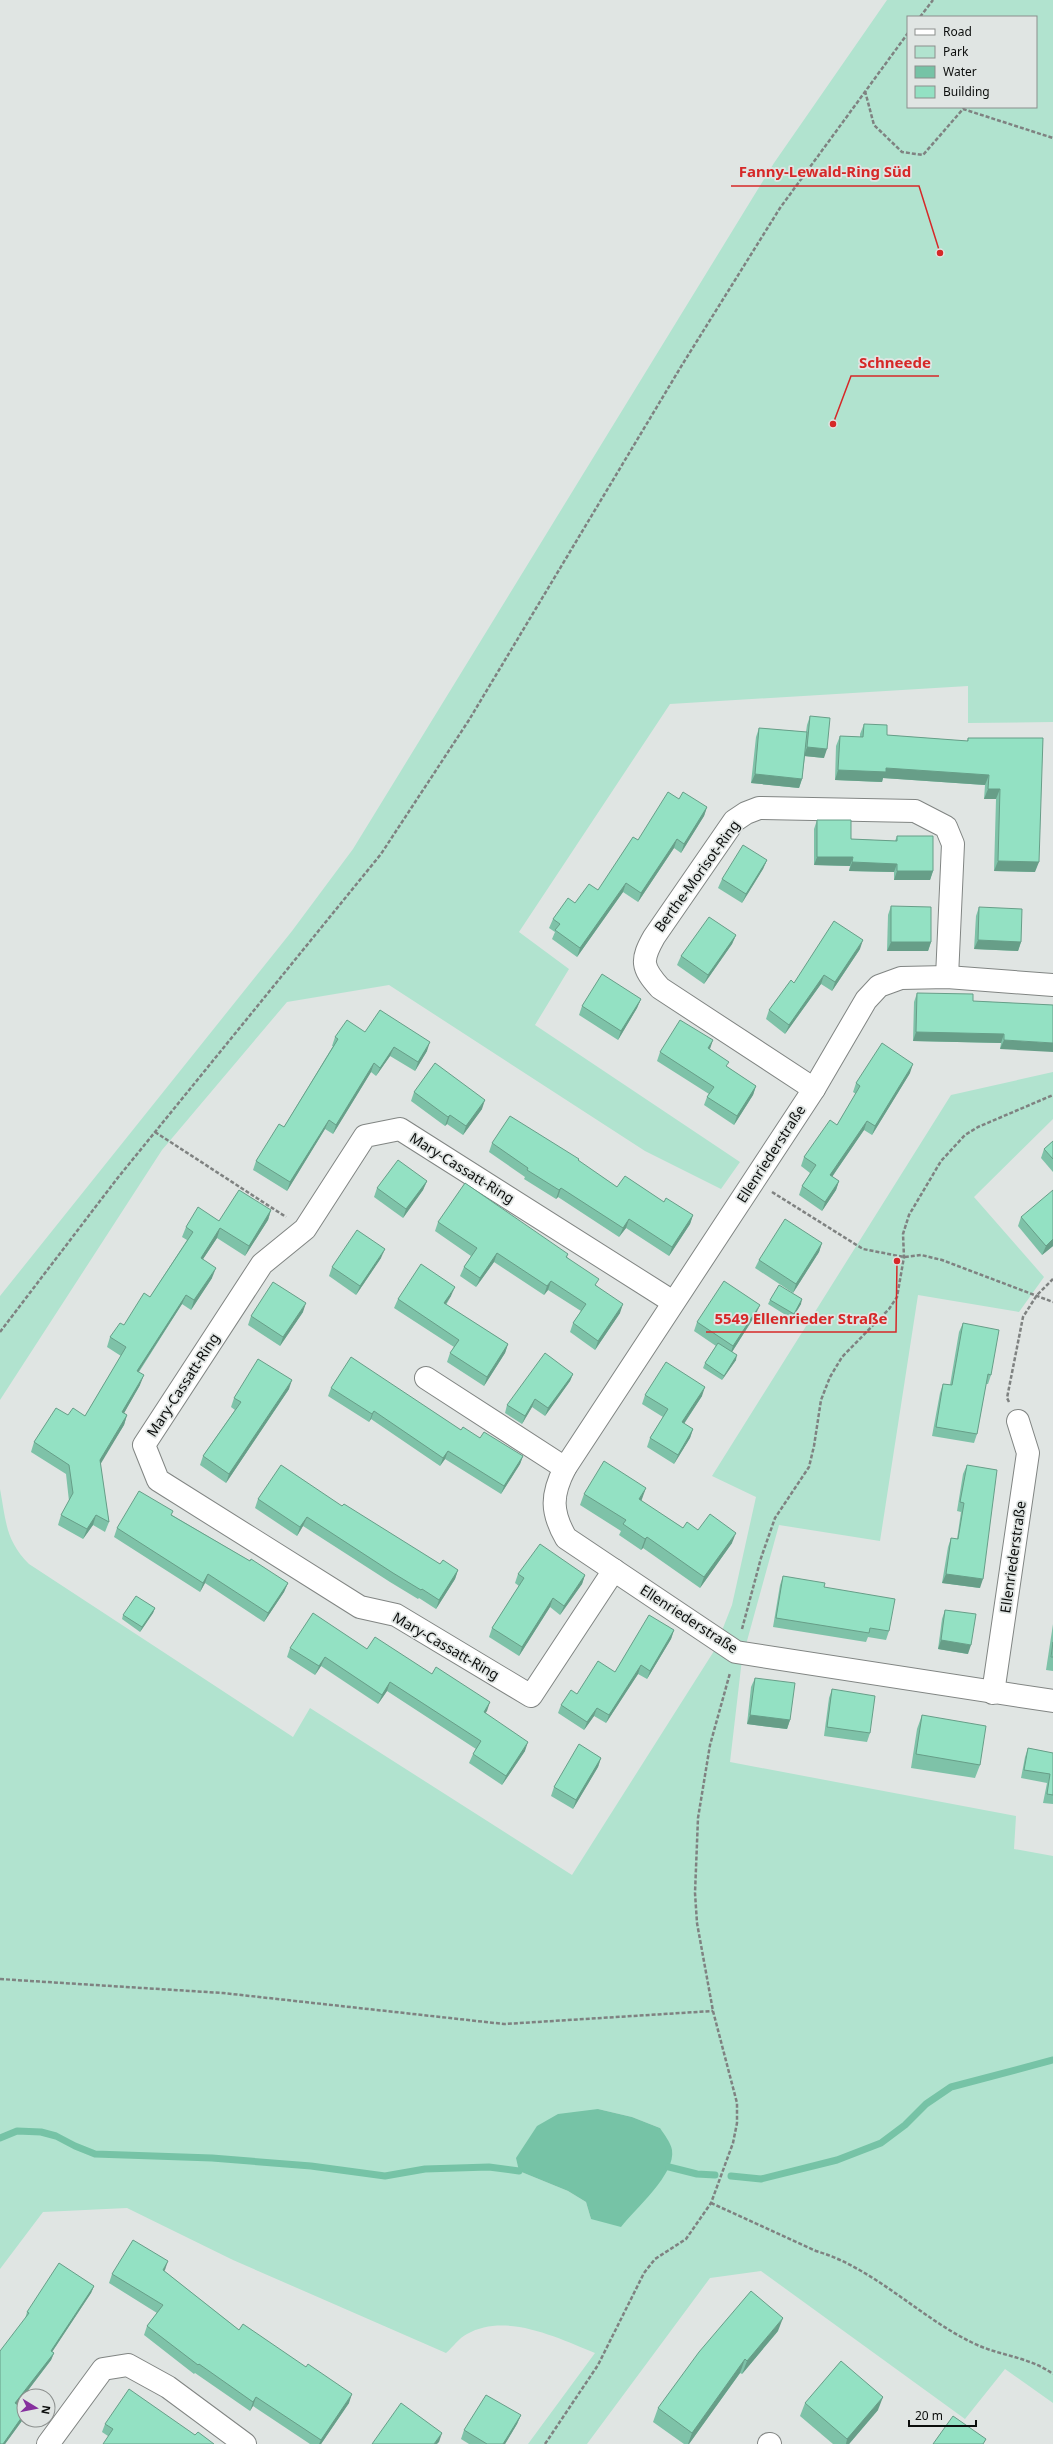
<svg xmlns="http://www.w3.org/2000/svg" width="1053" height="2444" font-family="'Noto Sans',sans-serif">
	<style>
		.green { fill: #b1e3cf; fill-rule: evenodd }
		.water { fill: #76c3a6 }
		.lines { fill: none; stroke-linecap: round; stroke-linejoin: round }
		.stream { stroke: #76c3a6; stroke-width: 7 }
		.minor-casing { stroke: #818583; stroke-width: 24 }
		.path { stroke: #7f8281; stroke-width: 2.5; stroke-dasharray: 4 2; stroke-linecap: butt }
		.minor { stroke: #fff; stroke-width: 22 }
		.wall { fill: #7ec2a8 }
		.shaded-wall { fill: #679e88 }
		.building { fill: #93e1c3; stroke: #679e88 }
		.labels { text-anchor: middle; stroke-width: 3.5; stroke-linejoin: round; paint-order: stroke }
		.street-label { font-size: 14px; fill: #0c0e0d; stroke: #e0e5e3 }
		.leader { fill: none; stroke: #d62828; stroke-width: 1.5 }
		.callout-dot { fill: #d62828; stroke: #e0e5e3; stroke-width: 1.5 }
		.callout-label { font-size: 15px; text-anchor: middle; font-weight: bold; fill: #d62828; stroke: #e0e5e3; stroke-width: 3.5; stroke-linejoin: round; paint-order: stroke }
	</style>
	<rect width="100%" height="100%" fill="#e0e5e3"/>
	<g class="green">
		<path d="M887,0H1053V722L968,723V686L670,704L519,932L569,969L535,1025L740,1162L721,1189L645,1151L389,985L287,1002L162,1150L0,1400V1296L292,931L353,849L774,163ZM908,17H1036V107H908Z"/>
		<path d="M1053,1072V1119L974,1197L1044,1277L1019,1312L918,1295L880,1541L779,1525L742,1659L730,1762L1016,1816L1014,1849L1053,1856V2403L1005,2369L965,2419L761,2271L710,2278L587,2444H528L595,2353C558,2338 506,2312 467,2334C459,2338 453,2347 446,2353L233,2260L127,2208L43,2212L0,2269V1489C6,1520 5,1540 29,1564L293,1737L310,1708L572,1875L714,1651L732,1605L756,1497L712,1476L951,1095ZM598,2109L632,2117L660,2128L646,2197L634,2211L591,2219L586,2202L568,2191L519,2171Z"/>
	</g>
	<path class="water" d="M598,2109L632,2117L660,2128C664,2134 671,2143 672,2150C676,2174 635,2209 621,2227L591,2219L586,2202L568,2191L519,2171L516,2158L537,2126L558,2114Z"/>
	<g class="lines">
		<g class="stream">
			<path d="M0,2138L17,2131L41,2132L56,2136L75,2146L95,2154L212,2158L311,2166L385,2176L425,2169L489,2167L519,2171"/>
			<path d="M669,2167L697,2174L715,2175"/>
			<path d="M731,2176L761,2179L837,2160L881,2143L905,2125L926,2104L951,2087L1053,2060"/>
		</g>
		<g class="minor-casing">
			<g id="minor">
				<path d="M1053,985L947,977L901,978L879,986L866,1000L814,1089L565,1468C551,1495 551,1512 566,1538L736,1652L1053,1701"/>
				<path d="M814,1089L660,988C641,967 641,960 654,937L734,821L746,813L759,808L915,811L946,827L953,844L947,977"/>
				<path d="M426,1378L565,1468"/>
				<path d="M614,1570L531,1696L396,1615L360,1607L158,1480L144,1445L262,1264L305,1229L365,1136L400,1129L673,1302"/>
				<path d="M993,1693L1028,1453L1018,1421"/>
				<path d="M48,2444L103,2369L128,2365L168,2387L245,2444"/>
				<path d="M769,2444H770"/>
			</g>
		</g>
		<g class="path">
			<path d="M920,17L933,0"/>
			<path d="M865,91L874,125L902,152L923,155L963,109L1053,138"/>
			<path d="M155,1132L286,1217"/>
			<path d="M772,1192L863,1249L904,1257L921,1255L942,1260L1053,1302"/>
			<path d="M0,1332L116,1180L381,854L469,720L682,365L780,208L908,33"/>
			<path d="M1009,1402L1007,1398L1023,1317L1037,1295L1053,1279"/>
			<path d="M742,1629L761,1558L775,1518L809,1467L814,1446L821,1400L830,1377L842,1357L889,1309L897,1297L904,1257L903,1234L909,1215L941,1161L965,1135L978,1127L1053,1095"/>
			<path d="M0,1979L223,1993L504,2024L713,2011"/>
			<path d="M711,2203L816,2251C874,2268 918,2316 971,2342C998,2356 1028,2356 1053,2374"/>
			<path d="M545,2444L598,2365L644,2273L655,2259L686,2239L711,2203L733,2143L737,2123V2103L713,2011L697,1923L695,1893L698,1818L710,1745L730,1673"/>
		</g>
		<use href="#minor" class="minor"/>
	</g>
	<g class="wall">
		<path d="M810,716L824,758L805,756L802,779L799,788L751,783L756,737L759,728L806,732L807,725Z"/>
		<path d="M864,724L887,735L967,741L968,738H1043L1035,872L994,871L996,799H984L985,785L883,778L882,782L835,780L836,746L840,736L860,737V734Z"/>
		<path d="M679,799L707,807L704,816L681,853L674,848L638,902L623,892L577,957L552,939L555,932L549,928L553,919L598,890L638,840Z"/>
		<path d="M817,820L851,839L895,841L897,836L933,871L930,880H894V872L849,871L850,866L814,865V829Z"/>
		<path d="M767,860L763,869L742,903L718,888L722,879Z"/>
		<path d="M891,906L931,942L928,951H887L888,915Z"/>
		<path d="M979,907L1021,942L1018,951L974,949L976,916Z"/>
		<path d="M736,935L732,944L704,984L677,965L681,956Z"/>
		<path d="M860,949L832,991L821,984L785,1034L766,1019L769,1010L794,983Z"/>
		<path d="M917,993L973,1001L1053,1005L1000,1049L1001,1043L913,1041L914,1002Z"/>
		<path d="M641,999L637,1008L618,1040L579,1015L582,1006Z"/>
		<path d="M365,1032L427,1051L415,1071L390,1056L376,1076L371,1072L333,1134L325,1129L287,1191L253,1170L256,1161L284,1127L333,1046H332L335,1037Z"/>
		<path d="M710,1049L727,1067L756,1086L753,1095L734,1125L704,1105L707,1097L709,1094L657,1061L660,1052Z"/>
		<path d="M910,1073L872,1135L864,1130L832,1177L839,1181L836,1190L822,1211L799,1195L802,1186L810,1173L801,1166L804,1157L837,1125L856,1094L853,1092L856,1083Z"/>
		<path d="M414,1092L482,1109L463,1135L447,1124L445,1126L411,1101Z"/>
		<path d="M1053,1141V1172L1041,1158L1044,1149Z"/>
		<path d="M492,1143L578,1161L617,1187L664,1202L693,1215L690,1224L669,1256L626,1228L619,1237L558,1197L556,1199L524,1179L525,1177L489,1152Z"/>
		<path d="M427,1181L423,1190L403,1218L374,1197L377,1188Z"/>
		<path d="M271,1210L268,1220L245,1256L217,1238L203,1259L212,1278L191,1310L182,1304L139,1372L140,1385L124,1413L127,1415L124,1425L100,1463L109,1522L105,1532L93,1525L83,1539L58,1525L61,1515L69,1501L66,1474L31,1452L34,1442L68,1415L85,1416L121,1356L107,1347L110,1337L124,1325L150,1297L187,1240L182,1237L186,1227Z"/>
		<path d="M1021,1217L1053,1246L1042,1255L1018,1226Z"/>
		<path d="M438,1222L568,1254L567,1257L597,1286L620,1313L595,1350L570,1332L573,1323L581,1311L548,1290L544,1295L494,1262L476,1287L460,1276L464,1267L471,1256L435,1231Z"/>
		<path d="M822,1243L819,1252L793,1293L755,1268L759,1260Z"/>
		<path d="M381,1258L356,1295L329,1276L332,1267Z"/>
		<path d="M451,1296L446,1305L508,1344L505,1353L484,1386L447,1362L450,1353L454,1347L394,1308L398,1299Z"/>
		<path d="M770,1300L801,1304L792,1319L768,1304Z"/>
		<path d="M303,1312L280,1346L248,1325L251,1316Z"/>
		<path d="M756,1314L732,1352L736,1360L722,1380L703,1368L705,1363L716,1346L694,1331L697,1322Z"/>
		<path d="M963,1323L991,1375L988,1384H986L977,1434L974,1443L932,1436L940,1393L943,1384L950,1385L959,1332Z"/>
		<path d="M573,1374L570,1381L545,1416L532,1407L522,1424L505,1413L507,1405Z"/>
		<path d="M331,1388L461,1430L523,1456L520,1464L501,1494L445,1459L440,1466L371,1419L369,1422L328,1396Z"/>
		<path d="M289,1389L226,1483L200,1465L203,1456L235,1410L231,1407L234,1398Z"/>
		<path d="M645,1395L702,1396L684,1424L693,1429L690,1438L674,1464L647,1447L650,1438L663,1417L642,1404Z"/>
		<path d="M967,1465L980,1588L942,1583L948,1547L951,1538L957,1539L961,1512L957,1511L963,1474Z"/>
		<path d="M584,1494L642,1499L641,1501L683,1528L698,1530L732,1543L700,1588L643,1548L641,1550L619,1535L621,1531L580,1505Z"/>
		<path d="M258,1499L342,1506L440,1564L458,1570L455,1579L436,1609L419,1598L418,1599L390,1582L303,1526L297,1536L255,1508Z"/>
		<path d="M172,1515L250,1561L288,1583L284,1592L264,1622L205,1583L200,1592L114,1537L117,1528Z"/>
		<path d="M518,1574L585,1575L582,1584L560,1615L550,1607L519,1656L489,1637L492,1628L519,1586L515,1583Z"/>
		<path d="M783,1576L824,1587L889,1631L886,1640L868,1637L866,1642L773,1627L780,1585Z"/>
		<path d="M155,1608L153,1613L140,1632L122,1619L123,1615Z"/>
		<path d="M945,1610L968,1654L938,1649L942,1619Z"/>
		<path d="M1053,1624V1671L1046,1670Z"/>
		<path d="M674,1630L671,1639L647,1679L638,1674L606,1723L594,1716L584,1730L558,1713L561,1705L577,1694L615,1672Z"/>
		<path d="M290,1648L367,1649L432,1674L490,1702L485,1713L525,1751L502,1785L469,1763L473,1754L476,1749L387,1691L378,1704L321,1666L315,1675L287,1657Z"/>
		<path d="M755,1678L790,1720L787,1729L747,1724L751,1687Z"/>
		<path d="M832,1689L870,1733L867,1742L824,1736L829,1698Z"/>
		<path d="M922,1715L980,1765L975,1778L911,1768L917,1729Z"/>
		<path d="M1028,1748L1053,1753V1804L1043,1803L1047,1783L1021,1778L1025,1757Z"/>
		<path d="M601,1758L598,1767L573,1809L551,1796L554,1787Z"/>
		<path d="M164,2271L239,2330L349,2403L321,2444H310L253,2406L250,2411L195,2373L194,2374L144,2335L147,2326L157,2313L109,2283L112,2274Z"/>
		<path d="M94,2286L91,2293L52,2352L54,2353L51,2360L17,2405L24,2418L5,2444H0L25,2319L27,2312Z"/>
		<path d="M778,2331L742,2374L740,2373L689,2444H684L653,2422L658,2408Z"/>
		<path d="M805,2403L878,2410L849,2444H833L800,2416Z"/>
		<path d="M521,2415L517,2424L505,2444H469L461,2439L464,2430Z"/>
		<path d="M105,2424L195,2435L108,2436L102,2432Z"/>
	</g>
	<g class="shaded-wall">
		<path d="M807,747L827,749L824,758L804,756Z"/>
		<path d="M886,768L989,775L985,785L883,778L882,782L835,780L838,770Z"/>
		<path d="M755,774L802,779L799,788L751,783Z"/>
		<path d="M988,789H1000L996,799H984Z"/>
		<path d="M707,807L704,816L681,853L684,844Z"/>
		<path d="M677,839L674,848L638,902L641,893Z"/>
		<path d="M817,857H853L850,866L814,865Z"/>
		<path d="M767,860L763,869L742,903L746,894Z"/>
		<path d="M998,861L1039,862L1035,872L994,871Z"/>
		<path d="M852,862L897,864L894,872L849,871Z"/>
		<path d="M897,871H933L930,880H894Z"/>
		<path d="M626,883L623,892L577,957L580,948Z"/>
		<path d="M736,935L732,944L704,984L708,975Z"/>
		<path d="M863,940L860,949L832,991L835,982Z"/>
		<path d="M978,940L1021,942L1018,951L974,949Z"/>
		<path d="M891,942H931L928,951H887Z"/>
		<path d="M824,975L821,984L785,1034L789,1025Z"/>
		<path d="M641,999L637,1008L618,1040L621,1031Z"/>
		<path d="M916,1032L1004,1034L1001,1043L913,1041Z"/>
		<path d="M713,1040L710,1049L705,1057L708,1048Z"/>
		<path d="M1004,1040L1053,1043V1052L1000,1049Z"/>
		<path d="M430,1042L427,1051L415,1071L418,1062Z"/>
		<path d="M394,1047L390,1056L376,1076L380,1068Z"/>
		<path d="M374,1063L371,1072L333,1134L336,1125Z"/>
		<path d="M913,1064L910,1073L872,1135L875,1126Z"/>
		<path d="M756,1086L753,1095L734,1125L737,1116Z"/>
		<path d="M485,1100L482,1109L463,1135L466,1126Z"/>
		<path d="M450,1115L447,1124L445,1126L448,1117Z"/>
		<path d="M329,1120L325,1129L287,1191L290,1182Z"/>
		<path d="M867,1121L864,1130L827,1184L830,1175Z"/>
		<path d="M427,1181L423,1190L403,1218L406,1209Z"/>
		<path d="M839,1181L836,1190L822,1211L825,1202Z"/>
		<path d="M561,1188L558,1197L556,1199L559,1190Z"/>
		<path d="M271,1210L268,1220L245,1256L249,1246Z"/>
		<path d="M693,1215L690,1224L669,1256L672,1247Z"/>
		<path d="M629,1219L626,1228L619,1237L623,1228Z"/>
		<path d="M220,1228L217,1238L197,1268L201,1258Z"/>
		<path d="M1053,1239V1246L1042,1255L1046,1246Z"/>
		<path d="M822,1243L819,1252L793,1293L796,1284Z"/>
		<path d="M385,1249L381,1258L356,1295L360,1286Z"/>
		<path d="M497,1253L494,1262L476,1287L480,1278Z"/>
		<path d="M216,1268L212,1278L191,1310L194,1300Z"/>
		<path d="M551,1281L548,1290L544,1295L547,1286Z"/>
		<path d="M455,1287L451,1296L440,1312L444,1303Z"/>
		<path d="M186,1295L182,1304L133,1380L137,1371Z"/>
		<path d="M802,1299L801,1304L792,1319L794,1314Z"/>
		<path d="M306,1303L303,1312L280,1346L283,1337Z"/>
		<path d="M623,1304L620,1313L595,1350L598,1341Z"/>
		<path d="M760,1305L756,1314L730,1355L733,1346Z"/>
		<path d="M508,1344L505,1353L484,1386L487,1377Z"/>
		<path d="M737,1355L736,1360L722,1380L724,1376Z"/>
		<path d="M573,1374L570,1381L545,1416L548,1408Z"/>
		<path d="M144,1375L140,1385L119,1422L122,1412Z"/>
		<path d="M292,1380L289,1389L226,1483L229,1474Z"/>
		<path d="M705,1387L702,1396L679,1431L682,1422Z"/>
		<path d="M535,1399L532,1407L522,1424L525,1416Z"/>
		<path d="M374,1411L371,1419L369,1422L372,1414Z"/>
		<path d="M127,1415L124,1425L97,1470L100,1460Z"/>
		<path d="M693,1429L690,1438L674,1464L678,1455Z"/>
		<path d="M448,1451L445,1459L440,1466L443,1458Z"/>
		<path d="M523,1456L520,1464L501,1494L504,1486Z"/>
		<path d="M646,1488L642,1499L635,1510L639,1499Z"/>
		<path d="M96,1515L93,1525L83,1539L87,1529Z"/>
		<path d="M307,1517L303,1526L297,1536L300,1527Z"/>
		<path d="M736,1533L732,1543L700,1588L704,1577Z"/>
		<path d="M647,1537L643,1548L641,1550L645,1539Z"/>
		<path d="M458,1570L455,1579L436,1609L439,1600Z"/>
		<path d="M208,1574L205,1583L200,1592L203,1583Z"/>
		<path d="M946,1574L983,1579L980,1588L942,1583Z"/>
		<path d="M585,1575L582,1584L560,1615L564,1606Z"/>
		<path d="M288,1583L284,1592L264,1622L268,1613Z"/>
		<path d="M553,1598L550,1607L519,1656L522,1647Z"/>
		<path d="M155,1608L153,1613L140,1632L142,1627Z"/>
		<path d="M674,1630L671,1639L647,1679L650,1671Z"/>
		<path d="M941,1640L971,1645L968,1654L938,1649Z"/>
		<path d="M325,1657L321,1666L315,1675L319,1666Z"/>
		<path d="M641,1665L638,1674L606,1723L609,1715Z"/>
		<path d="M390,1682L387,1691L378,1704L382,1695Z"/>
		<path d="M490,1702L487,1711L480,1721L484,1712Z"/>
		<path d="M597,1708L594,1716L584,1730L587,1722Z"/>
		<path d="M750,1715L790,1720L787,1729L747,1724Z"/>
		<path d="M528,1742L525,1751L502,1785L506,1776Z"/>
		<path d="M601,1758L598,1767L573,1809L576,1800Z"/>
		<path d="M168,2261L165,2270L159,2279L163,2270Z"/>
		<path d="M94,2286L91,2293L48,2358L51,2351Z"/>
		<path d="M783,2318L778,2331L742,2374L747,2361Z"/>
		<path d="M54,2353L51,2360L13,2410L15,2403Z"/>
		<path d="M745,2359L740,2373L689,2444H688L692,2433Z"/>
		<path d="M352,2394L349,2403L321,2444H319L321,2440Z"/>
		<path d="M256,2397L253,2406L250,2411L253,2402Z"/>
		<path d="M883,2397L878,2410L849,2444H846L847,2439Z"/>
		<path d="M24,2414V2418L5,2444H3Z"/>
		<path d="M521,2415L517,2424L505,2444H503Z"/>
		<path d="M442,2433L439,2442L437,2444H434Z"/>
	</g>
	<g class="building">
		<path d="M810,716L830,718L827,749L807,747Z"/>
		<path d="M864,724L887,725V735L968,741V738H1043L1039,862L998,861L1000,789H988L989,775L886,768V772L838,770L840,736L863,737Z"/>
		<path d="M759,728L807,732L802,779L755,774Z"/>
		<path d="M668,792L679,799L683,792L707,807L684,844L677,839L641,893L626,883L580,948L555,930L560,924L553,919L568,898L575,903L589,884L598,890L633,837L638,840Z"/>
		<path d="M817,820H851V839L897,841V836H933V871H897V864L852,862L853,857H817Z"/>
		<path d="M743,845L767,860L746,894L722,879Z"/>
		<path d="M891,906L931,907V942H891Z"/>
		<path d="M979,907L1022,909L1021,942L978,940Z"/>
		<path d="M709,917L736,935L708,975L681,956Z"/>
		<path d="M834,921L863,940L835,982L824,975L789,1025L769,1010L791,980L794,983Z"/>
		<path d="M602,974L641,999L621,1031L582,1006Z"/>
		<path d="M917,993L973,994V1001L1053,1005V1043L1004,1040V1034L916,1032Z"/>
		<path d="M380,1010L430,1042L418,1062L394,1047L380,1068L374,1063L336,1125L329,1120L290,1182L256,1161L279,1124L284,1127L338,1039L335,1037L347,1020L365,1032Z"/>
		<path d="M680,1020L713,1040L708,1048L729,1062L726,1066L756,1086L737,1116L707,1097L714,1087L660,1052Z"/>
		<path d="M882,1043L913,1064L875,1126L867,1121L830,1175L839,1181L825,1202L802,1186L816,1165L804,1157L830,1120L837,1125L860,1086L856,1083Z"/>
		<path d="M435,1063L485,1100L466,1126L450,1115L448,1117L414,1092Z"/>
		<path d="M510,1116L579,1159L578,1160L617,1187L625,1176L664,1202L666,1198L693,1215L672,1247L629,1219L623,1228L561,1188L559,1190L527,1170L528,1168L492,1143Z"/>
		<path d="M1053,1141V1159L1044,1149Z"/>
		<path d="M398,1160L427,1181L406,1209L377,1188Z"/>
		<path d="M465,1183L568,1254L566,1257L599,1279L595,1285L623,1304L598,1341L573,1323L586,1304L551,1281L547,1286L497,1253L480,1278L464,1267L477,1248L438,1222Z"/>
		<path d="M239,1190L271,1210L249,1246L220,1228L201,1258L216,1268L194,1300L186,1295L137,1371L144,1375L122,1412L127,1415L100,1460L109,1522L96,1515L87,1529L61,1515L73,1493L69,1465L34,1442L56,1408L68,1415L73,1408L85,1416L126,1347L110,1337L120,1323L124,1325L144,1293L150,1297L193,1232L186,1227L198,1207L219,1221Z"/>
		<path d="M1053,1190V1239L1046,1246L1021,1217Z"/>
		<path d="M785,1219L822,1243L796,1284L759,1260Z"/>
		<path d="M357,1230L385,1249L360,1286L332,1267Z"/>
		<path d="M421,1264L455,1287L444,1303L508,1344L487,1377L450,1353L459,1340L398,1299Z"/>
		<path d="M724,1281L760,1305L733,1346L697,1322Z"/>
		<path d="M273,1282L306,1303L283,1337L251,1316Z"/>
		<path d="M779,1285L802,1299L794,1314L770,1300Z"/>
		<path d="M963,1323L999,1330L991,1375L988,1374L977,1434L936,1427L943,1384L952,1385Z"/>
		<path d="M718,1343L737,1355L724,1376L705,1363Z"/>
		<path d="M545,1353L573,1374L548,1408L535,1399L525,1416L507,1405Z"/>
		<path d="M351,1357L461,1430L463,1427L480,1438L484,1432L523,1456L504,1486L448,1451L443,1458L374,1411L372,1414L331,1388Z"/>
		<path d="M258,1359L292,1380L229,1474L203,1456L241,1402L234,1398Z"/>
		<path d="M666,1362L705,1387L682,1422L693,1429L678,1455L650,1438L668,1409L645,1395Z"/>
		<path d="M604,1461L646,1488L639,1499L683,1528L687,1522L698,1530L710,1514L736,1533L704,1577L647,1537L645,1539L623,1524L626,1520L584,1494Z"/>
		<path d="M281,1465L342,1506L344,1504L440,1564L443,1560L458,1570L439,1600L422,1589L421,1590L393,1573L307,1517L300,1527L258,1499Z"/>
		<path d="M967,1465L997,1470L983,1579L946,1574L951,1538L958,1539L964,1503L960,1502Z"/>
		<path d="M139,1491L173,1511L171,1515L250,1561L251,1559L288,1583L268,1613L208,1574L203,1583L117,1528Z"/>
		<path d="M540,1544L585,1575L564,1606L553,1598L522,1647L492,1628L524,1578L518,1574Z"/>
		<path d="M783,1576L825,1583L824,1587L895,1599L889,1631L870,1628L869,1633L776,1618Z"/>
		<path d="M136,1596L155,1608L142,1627L123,1615Z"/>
		<path d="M945,1610L976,1614L971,1645L941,1640Z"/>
		<path d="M313,1613L367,1649L375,1637L432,1674L436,1667L490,1702L484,1712L528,1742L506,1776L473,1754L481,1741L390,1682L382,1695L325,1657L319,1666L290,1648Z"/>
		<path d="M649,1615L674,1630L650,1671L641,1665L609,1715L597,1708L587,1722L561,1705L571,1690L577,1694L598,1661L615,1672Z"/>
		<path d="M1053,1642V1657H1051Z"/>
		<path d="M755,1678L795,1683L790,1720L750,1715Z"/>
		<path d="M832,1689L875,1696L870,1733L827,1727Z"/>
		<path d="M922,1715L986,1726L980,1765L916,1754Z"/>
		<path d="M579,1744L601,1758L576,1800L554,1787Z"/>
		<path d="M1028,1748L1053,1753V1795L1047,1794L1050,1774L1024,1770Z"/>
		<path d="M133,2240L168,2261L163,2270L239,2330L243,2324L306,2367L308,2364L352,2394L321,2440L256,2397L253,2402L199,2364L198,2365L147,2326L163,2305L112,2274Z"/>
		<path d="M59,2263L94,2286L51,2351L54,2353L15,2403L24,2409V2414L3,2444H0V2351L29,2313L27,2312Z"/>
		<path d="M751,2291L783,2318L747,2361L745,2359L692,2433L658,2408L699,2352Z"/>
		<path d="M841,2361L883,2397L847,2439L805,2403Z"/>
		<path d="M129,2389L195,2435L198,2432L214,2444H103L113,2429L105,2424Z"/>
		<path d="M486,2395L521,2415L503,2444H487L464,2430Z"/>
		<path d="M401,2403L442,2433L434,2444H372Z"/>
		<path d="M953,2416L986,2439L983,2444H933Z"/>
	</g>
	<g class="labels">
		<g class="street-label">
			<text transform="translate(697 876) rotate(-54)" y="5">Berthe-Morisot-Ring</text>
			<text transform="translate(771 1154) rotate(-57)" y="5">Ellenriederstraße</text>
			<text transform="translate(462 1168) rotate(32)" y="5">Mary-Cassatt-Ring</text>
			<text transform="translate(183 1385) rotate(-57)" y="5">Mary-Cassatt-Ring</text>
			<text transform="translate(1013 1557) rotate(-82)" y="5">Ellenriederstraße</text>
			<text transform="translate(689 1619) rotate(33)" y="5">Ellenriederstraße</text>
			<text transform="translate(446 1646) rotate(30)" y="5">Mary-Cassatt-Ring</text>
		</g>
	</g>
	<path class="leader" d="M940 253L919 186H731M833 424L851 376H939M897 1261L896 1332H706"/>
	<g class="callout-dot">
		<circle cx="940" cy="253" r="4"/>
		<circle cx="833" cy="424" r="4"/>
		<circle cx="897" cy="1261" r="4"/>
	</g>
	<g class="callout-label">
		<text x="825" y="177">Fanny-Lewald-Ring Süd</text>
		<text x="895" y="368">Schneede</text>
		<text x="801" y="1324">5549 Ellenrieder Straße</text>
	</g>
	<rect x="907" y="16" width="130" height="92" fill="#e0e5e3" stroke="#8b8f8d"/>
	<rect x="915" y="29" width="20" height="6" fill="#ffffff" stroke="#8b8f8d"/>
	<text x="943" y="36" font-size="12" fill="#0c0e0d">Road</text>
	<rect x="915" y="46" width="20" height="12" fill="#b1e3cf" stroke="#8b8f8d"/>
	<text x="943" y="56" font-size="12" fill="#0c0e0d">Park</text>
	<rect x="915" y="66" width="20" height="12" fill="#76c3a6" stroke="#8b8f8d"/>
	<text x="943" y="76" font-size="12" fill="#0c0e0d">Water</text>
	<rect x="915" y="86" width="20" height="12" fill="#93e1c3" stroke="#8b8f8d"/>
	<text x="943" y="96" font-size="12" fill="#0c0e0d">Building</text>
	<g transform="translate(36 2408) rotate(100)"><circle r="19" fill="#e0e5e3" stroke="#8b8f8d"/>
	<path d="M0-3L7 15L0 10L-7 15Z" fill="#86309e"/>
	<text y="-6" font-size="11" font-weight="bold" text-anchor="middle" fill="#0c0e0d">N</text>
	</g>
	<path d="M909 2420v6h67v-6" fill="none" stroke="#0c0e0d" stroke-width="2"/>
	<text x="915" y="2420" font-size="12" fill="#0c0e0d" stroke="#e0e5e3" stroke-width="3" paint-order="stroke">20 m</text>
</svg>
